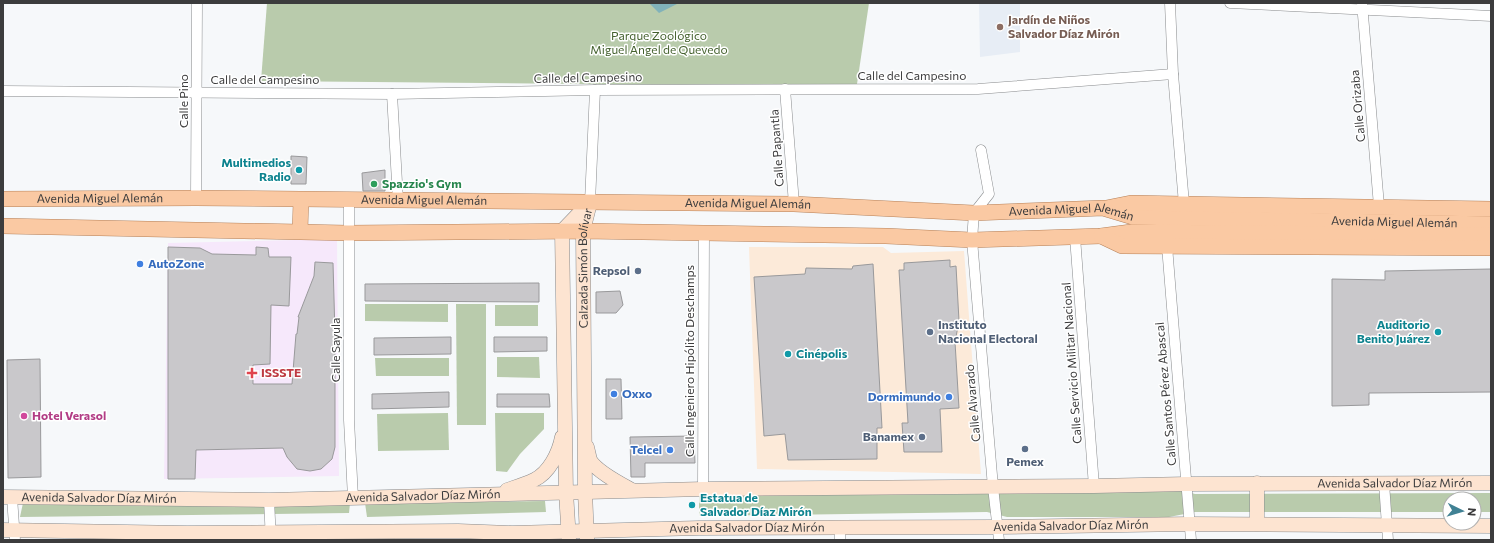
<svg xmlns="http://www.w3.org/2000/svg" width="1494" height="543" font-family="Commissioner,sans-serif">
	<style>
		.commercial { fill: #fcead9 }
		.built { fill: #e7edf5 }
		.medical { fill: #f6e8fb }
		.green { fill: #b9cbac }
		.water { fill: #81b2ba }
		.building { fill: #c9c8cb; stroke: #99999b }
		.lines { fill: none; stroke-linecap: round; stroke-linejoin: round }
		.minor-casing { stroke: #898b8d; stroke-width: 11 }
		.secondary-casing { stroke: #898b8d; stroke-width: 15 }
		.primary-casing { stroke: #b68058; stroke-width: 16 }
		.minor { stroke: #fff; stroke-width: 10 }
		.secondary { stroke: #fde4d1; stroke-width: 14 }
		.primary { stroke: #fac9a3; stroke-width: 15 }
		.education-dot { fill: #8d6e63; stroke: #fff; stroke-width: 1.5 }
		.culture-dot { fill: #0f9aa8; stroke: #fff; stroke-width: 1.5 }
		.leisure-dot { fill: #2e9e5b; stroke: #fff; stroke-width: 1.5 }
		.shop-dot { fill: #3f7fe0; stroke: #fff; stroke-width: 1.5 }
		.service-dot { fill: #5c6f8a; stroke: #fff; stroke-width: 1.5 }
		.health-dot { fill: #e0444e; stroke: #fff; stroke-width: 1.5 }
		.hotel-dot { fill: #d1479c; stroke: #fff; stroke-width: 1.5 }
		.labels { text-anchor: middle; stroke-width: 3; stroke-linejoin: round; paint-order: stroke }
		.education-label { font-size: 12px; font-weight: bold; fill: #785e54; stroke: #fff; text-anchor: start }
		.park-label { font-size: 12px; fill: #44612e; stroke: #fff }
		.street-label { font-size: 12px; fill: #3c3c3d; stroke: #fff }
		.culture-label { font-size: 12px; font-weight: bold; fill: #0d838f; stroke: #fff; text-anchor: end }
		.leisure-label { font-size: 12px; font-weight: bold; fill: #27864d; stroke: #fff; text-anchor: start }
		.shop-label { font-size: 12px; font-weight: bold; fill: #366cbe; stroke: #fff; text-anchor: start }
		.service-label { font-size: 12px; font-weight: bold; fill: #4e5e75; stroke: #fff; text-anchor: end }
		.health-label { font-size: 12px; font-weight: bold; fill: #be3a42; stroke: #fff; text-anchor: start }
		.hotel-label { font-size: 12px; font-weight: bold; fill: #b23c85; stroke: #fff; text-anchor: start }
	</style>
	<rect width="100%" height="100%" fill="#f6f8fa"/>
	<path class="commercial" d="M749,247H883L891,253L964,251L981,474L757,469Z"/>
	<path class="built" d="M979,3H1020V52L980,57Z"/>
	<path class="medical" d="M337,239L339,476L164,479L168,243Z"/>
	<g class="green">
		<path d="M267,3H869L857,84L681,85L261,81Z"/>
		<path d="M365,304H448V322L365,321Z"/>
		<path d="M456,304H486V425H457Z"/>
		<rect x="495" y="305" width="43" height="21"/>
		<path d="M497,357H539L540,378L497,377Z"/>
		<path d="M375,358H449V376H376Z"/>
		<path d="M448,413L449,450L378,451L377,414Z"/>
		<path d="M495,413H544V429L520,454L507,472L496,471Z"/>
		<path d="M1168,487L1195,494L1491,493V512H1474V499H1450V512H1195L1169,517H1007L987,512L699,516V495L985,494L1005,492Z"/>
		<path d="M545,501L546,512L367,517L365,503Z"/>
		<path d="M23,503H350L349,513L20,517Z"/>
	</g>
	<path class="water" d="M649,3H679L659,13Z"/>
	<g class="building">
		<path d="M291,156L307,157L306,184H291Z"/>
		<path d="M385,170V191H363L362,173Z"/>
		<path d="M168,247L200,248L212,254L256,255V247L268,248L269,257H291L289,306L271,305L270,364L253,365V384H292L296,334H297L299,317H298L314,276L315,262L333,263L335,334V447L332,459L321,469L310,471L297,469L287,457L283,448L196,450L195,479H168Z"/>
		<path d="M950,260V267L956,266L959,321L955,342L959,408L940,409L942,452H904L902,423H908L899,270H904V263Z"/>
		<path d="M873,264L882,428H877V459L788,460L785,434L764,436L754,277L805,274L806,268L852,269L853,266Z"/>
		<path d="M1491,269V392L1369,393V405L1332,406V279L1385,280V271Z"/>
		<path d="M539,283V302L365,301V284Z"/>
		<path d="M620,291L623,305L616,313H596V292Z"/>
		<path d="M451,337V354L374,355V338Z"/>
		<path d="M494,337H547V351L494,352Z"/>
		<path d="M40,359L41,477L8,478L7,360Z"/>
		<path d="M606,379H621L622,419H606Z"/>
		<path d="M449,392V407L372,409V394Z"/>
		<path d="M497,394H549L550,407H497Z"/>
		<path d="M694,436L695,463H645V477H631L630,437Z"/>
	</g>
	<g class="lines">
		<g class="minor-casing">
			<g id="minor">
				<path d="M1170,3L1173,74L1184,204"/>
				<path d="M1230,3L1491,16"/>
				<path d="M1362,3L1379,206"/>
				<path d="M785,89L794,204"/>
				<path d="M3,91L392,94L595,90L978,89L1173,74"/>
				<path d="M392,94L398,200"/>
				<path d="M981,150L989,194L974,213L972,240L993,487L999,540"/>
				<path d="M196,198L197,3"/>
				<path d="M349,201V420L353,498"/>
				<path d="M590,202L595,90"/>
				<path d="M1075,237L1094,486"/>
				<path d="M1167,246L1191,540"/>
				<path d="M1384,483L1388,540"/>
				<path d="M703,489L704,233"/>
				<path d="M12,497L15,540"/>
				<path d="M269,500L271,540"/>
				<path d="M840,527V540"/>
			</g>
		</g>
		<g class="secondary-casing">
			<g id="secondary">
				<path d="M587,447C588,451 589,456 590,460C597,472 621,484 632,490"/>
				<path d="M1257,483V524"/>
				<path d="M507,490C516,487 526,484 534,480C549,473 559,453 562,437"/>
				<path id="s1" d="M3,497L269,500L703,489L1094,486L1186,484L1491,483"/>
				<path id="s2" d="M3,530L187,533L458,531L512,533L699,528L997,527L1189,524L1491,526"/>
				<path id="s3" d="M587,539L585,491L583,231L590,203"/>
				<path d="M569,540L566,492L562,231L590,202"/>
			</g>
		</g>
		<g class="primary-casing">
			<g id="primary">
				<path id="s4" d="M3,199L196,198L794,204L974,213L1103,208L1133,217L1491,224"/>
				<path d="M1106,208L1131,203L1184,204L1491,209"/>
				<path d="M3,226L348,233L583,231L886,236L972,240L1101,236L1131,232L1491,235"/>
				<path d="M300,231L301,200"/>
				<path d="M1101,236L1122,246L1491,248"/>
			</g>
		</g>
		<use href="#minor" class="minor"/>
		<use href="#secondary" class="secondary"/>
		<use href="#primary" class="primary"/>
	</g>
	<circle class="education-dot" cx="1000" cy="27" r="4"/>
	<g class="culture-dot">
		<circle cx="299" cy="170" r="4"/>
		<circle cx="1438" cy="332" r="4"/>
		<circle cx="788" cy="354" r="4"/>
		<circle cx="692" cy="505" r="4"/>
	</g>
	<circle class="leisure-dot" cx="374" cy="184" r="4"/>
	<g class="shop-dot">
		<circle cx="140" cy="264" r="4"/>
		<circle cx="614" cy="394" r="4"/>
		<circle cx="949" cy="397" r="4"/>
		<circle cx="670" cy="450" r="4"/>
	</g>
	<g class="service-dot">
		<circle cx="638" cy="271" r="4"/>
		<circle cx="930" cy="332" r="4"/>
		<circle cx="922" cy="437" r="4"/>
		<circle cx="1025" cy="449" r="4"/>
	</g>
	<path class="health-dot" d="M250 367h4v4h4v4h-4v4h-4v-4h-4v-4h4z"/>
	<circle class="hotel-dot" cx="24" cy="416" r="4"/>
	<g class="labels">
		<g class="education-label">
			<text x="1008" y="24">Jardín de Niños<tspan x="1008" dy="14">Salvador Díaz Mirón</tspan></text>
		</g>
		<g class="park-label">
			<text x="659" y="40">Parque Zoológico<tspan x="659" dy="14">Miguel Ángel de Quevedo</tspan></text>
		</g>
		<g class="street-label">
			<text x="912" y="80">Calle del Campesino</text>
			<text transform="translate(588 78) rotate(-1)" y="4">Calle del Campesino</text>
			<text x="265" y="84">Calle del Campesino</text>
			<text transform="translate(184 101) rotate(-90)" y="4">Calle Pino</text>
			<text transform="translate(1358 106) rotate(-95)" y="4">Calle Orizaba</text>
			<text transform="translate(777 148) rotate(-94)" y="4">Calle Papantla</text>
			<text dy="4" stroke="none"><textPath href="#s4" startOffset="97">Avenida Miguel Alemán</textPath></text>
			<text dy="4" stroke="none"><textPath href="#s4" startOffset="421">Avenida Miguel Alemán</textPath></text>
			<text dy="4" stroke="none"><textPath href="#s4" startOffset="745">Avenida Miguel Alemán</textPath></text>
			<text dy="4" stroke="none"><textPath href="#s4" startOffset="1069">Avenida Miguel Alemán</textPath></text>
			<text dy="4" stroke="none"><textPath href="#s4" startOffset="1393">Avenida Miguel Alemán</textPath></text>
			<text dy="4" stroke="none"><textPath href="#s3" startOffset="271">Calzada Simón Bolívar</textPath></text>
			<text transform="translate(336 350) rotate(-90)" y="4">Calle Sayula</text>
			<text transform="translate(690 361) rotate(-90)" y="4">Calle Ingeniero Hipólito Deschamps</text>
			<text transform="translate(1072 363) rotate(-94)" y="4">Calle Servicio Militar Nacional</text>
			<text transform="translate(1166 394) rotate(-95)" y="4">Calle Santos Pérez Abascal</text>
			<text transform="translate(973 403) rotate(-95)" y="4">Calle Alvarado</text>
			<text dy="4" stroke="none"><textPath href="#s1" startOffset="1392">Avenida Salvador Díaz Mirón</textPath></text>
			<text dy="4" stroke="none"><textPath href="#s1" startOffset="420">Avenida Salvador Díaz Mirón</textPath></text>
			<text dy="4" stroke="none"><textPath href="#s1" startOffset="96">Avenida Salvador Díaz Mirón</textPath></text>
			<text dy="4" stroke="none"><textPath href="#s2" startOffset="1068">Avenida Salvador Díaz Mirón</textPath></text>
			<text dy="4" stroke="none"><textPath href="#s2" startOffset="744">Avenida Salvador Díaz Mirón</textPath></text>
		</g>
		<g class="culture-label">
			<text x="291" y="167">Multimedios<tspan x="291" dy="14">Radio</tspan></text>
			<text x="1430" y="329">Auditorio<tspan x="1430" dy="14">Benito Juárez</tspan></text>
			<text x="796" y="358" text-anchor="start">Cinépolis</text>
			<text x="700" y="502" text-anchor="start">Estatua de<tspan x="700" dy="14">Salvador Díaz Mirón</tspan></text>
		</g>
		<g class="leisure-label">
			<text x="382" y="188">Spazzio's Gym</text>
		</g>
		<g class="shop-label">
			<text x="148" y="268">AutoZone</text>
			<text x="622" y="398">Oxxo</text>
			<text x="941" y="401" text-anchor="end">Dormimundo</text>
			<text x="662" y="454" text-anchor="end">Telcel</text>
		</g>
		<g class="service-label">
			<text x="630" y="275">Repsol</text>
			<text x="938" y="329" text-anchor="start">Instituto<tspan x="938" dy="14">Nacional Electoral</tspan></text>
			<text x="914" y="441">Banamex</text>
			<text x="1025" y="466" text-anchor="middle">Pemex</text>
		</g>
		<g class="health-label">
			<text x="261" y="377">ISSSTE</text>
		</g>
		<g class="hotel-label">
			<text x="32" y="420">Hotel Verasol</text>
		</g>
	</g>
	<rect width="1494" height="543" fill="none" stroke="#3c3c3d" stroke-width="8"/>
	<g transform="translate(1462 511) rotate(95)"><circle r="19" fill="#ffffff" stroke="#b1b1b1"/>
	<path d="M0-3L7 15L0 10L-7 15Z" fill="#408194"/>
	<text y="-6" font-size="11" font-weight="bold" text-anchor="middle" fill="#3c3c3d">N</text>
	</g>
</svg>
